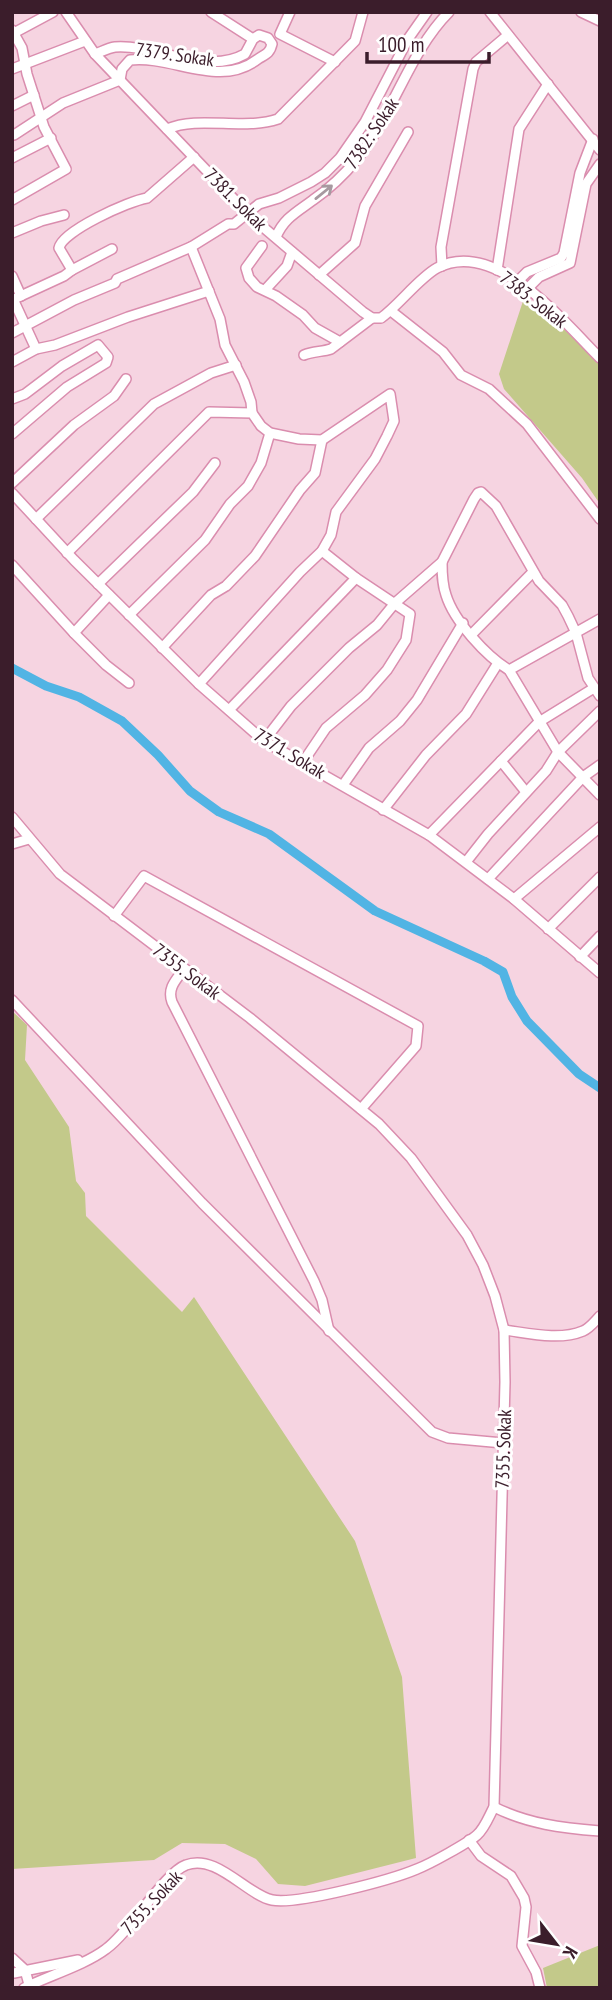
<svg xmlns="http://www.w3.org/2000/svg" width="612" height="2000" font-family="'PT Sans Narrow',sans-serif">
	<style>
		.green { fill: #c3c98a }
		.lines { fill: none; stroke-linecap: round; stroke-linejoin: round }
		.canal { stroke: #51b4e4; stroke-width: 9 }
		.minor-casing { stroke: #da8dae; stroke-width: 12 }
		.minor { stroke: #fff; stroke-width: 9 }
		.oneway { stroke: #a799a0 }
		.labels { text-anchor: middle; stroke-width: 6; stroke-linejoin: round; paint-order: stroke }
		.street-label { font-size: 19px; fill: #3b1d2b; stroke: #fff }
	</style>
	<rect width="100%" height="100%" fill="#f6d4e1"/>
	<g class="green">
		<path d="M524,298L565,330L600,364V504L582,478L504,389L499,374Z"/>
		<path d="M12,1011L27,1025L25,1060L69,1127L76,1181L85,1193L86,1216L182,1312L194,1297L355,1541L402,1677L416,1858L305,1886L278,1884L256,1859L225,1844L182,1843L154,1860L12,1869Z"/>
		<path d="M600,1945V1988H547L543,1968Z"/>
	</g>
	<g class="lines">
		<path class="canal" d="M12,668L46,686L79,697L122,721L158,755L190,791L219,812L269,834L375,911L484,961L503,972L512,997L527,1021L579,1074L600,1088"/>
		<g class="minor-casing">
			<g id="minor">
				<path d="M66,12L95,54L250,216L363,312L372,318H381C399,305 419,278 437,268C495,237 564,322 600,358"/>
				<path d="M211,12L253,39"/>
				<path d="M290,12L280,34L335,62"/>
				<path d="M490,12L600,150"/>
				<path d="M581,12L600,21"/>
				<path d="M12,30L22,48L27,74L44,127L66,169L12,200"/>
				<path d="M12,34L53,12"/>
				<path d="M95,54C101,52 108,48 115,47C157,44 206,76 245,54L253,39L259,35L268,38L272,44C270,53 266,54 258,59C219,89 173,55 130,60L122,69L120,80"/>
				<path d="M12,69L85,41"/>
				<path d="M12,106L34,95"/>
				<path d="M167,129C200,115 242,131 278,119L355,41L363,12"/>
				<path d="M14,135L63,103L120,80"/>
				<path d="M12,158L51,138"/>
				<path d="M12,233L41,221L64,215"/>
				<path d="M276,237C284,218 297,212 313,200C329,189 344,175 357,159C393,115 409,52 449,12"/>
				<path d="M262,246L246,268L249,278L257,287L276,296L303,315L315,328L340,342"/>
				<path d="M191,247L220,319L225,345L244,382L251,402L252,413"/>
				<path d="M442,266L441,247L473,69L476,62L508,35"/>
				<path d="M72,270L112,249"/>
				<path d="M497,270L519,129L548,84"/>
				<path d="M319,275L355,243L365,206L408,132"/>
				<path d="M12,276L21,296"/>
				<path d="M517,282L527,272L561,258L564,253L580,173L593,139"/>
				<path d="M527,289L539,277L570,263L586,184L600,164"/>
				<path d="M265,290L287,266L292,252"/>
				<path d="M13,299L36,349"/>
				<path d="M12,300L64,276L72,270L59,248C62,231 129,201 147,198L194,157"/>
				<path d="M391,311L443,352L461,375L489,389L527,424L600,519"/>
				<path d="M12,333L74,300L115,283L117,279L191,247L228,224H234L259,204L279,198L311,182L325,173L340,158L365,122L408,39L427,12"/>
				<path d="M304,355C313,351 322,352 331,349L372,318"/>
				<path d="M12,362L36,349L55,345L128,317L209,291"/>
				<path d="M12,399L25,394L62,366L98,345L108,357L106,363L67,387L12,434"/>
				<path d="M12,483L74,425L114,396L126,379"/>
				<path d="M12,493L74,560L199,684L264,741L429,835L514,899L600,973"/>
				<path d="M36,519L154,404L211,373L236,365"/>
				<path d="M67,553L209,412L252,413L261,426L270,433L299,439L322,440L390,394L394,421L387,436L375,459L336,512L331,535L322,551L300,572L199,684"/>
				<path d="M442,562C442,573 442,584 446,595C454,621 486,656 509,670L558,752L600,795"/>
				<path d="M12,565L74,633L109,595"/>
				<path d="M98,584L193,492L215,463"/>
				<path d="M129,615L205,540L230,504L248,486L261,463L270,433"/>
				<path d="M74,633L106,665L129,683"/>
				<path d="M471,635L533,572"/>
				<path d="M162,648L211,595L226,586L255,556L300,490L315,473L322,440"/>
				<path d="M509,670L600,619"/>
				<path d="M229,710L356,578"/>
				<path d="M264,741L291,706L349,648L377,625L395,603L442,562L474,499L478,493L481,492L496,506L539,581L562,605L568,616L576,633L588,678L600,696"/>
				<path d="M501,761L526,792"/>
				<path d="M303,762L326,728L365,695L387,670L406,640L410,614L356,578L322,551"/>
				<path d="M343,785L369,748L400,721L417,700L463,623"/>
				<path d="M383,810L426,755L466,714L498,663"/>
				<path d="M12,817L60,874L250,1018L379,1124L411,1158L467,1235L483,1265L495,1296L504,1330L505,1382L494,1807C489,1816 485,1828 477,1835C468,1843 430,1864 417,1869C391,1880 297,1905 272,1900C247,1895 216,1853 186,1865C164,1873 131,1931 106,1949C85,1965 48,1976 24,1988"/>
				<path d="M429,835L539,722L594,688"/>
				<path d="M12,844L29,839"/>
				<path d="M466,862L488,834L546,771L558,752L600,711"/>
				<path d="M488,879L583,777L600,765"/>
				<path d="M514,899L600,827"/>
				<path d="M114,916L144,876L418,1026L416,1046L361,1109"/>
				<path d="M548,929L600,877"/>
				<path d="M580,957L600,936"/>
				<path d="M184,969C176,980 167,988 172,1002L314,1281L322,1300L329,1331"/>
				<path d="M12,1000L202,1203L432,1432L448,1438L503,1443"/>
				<path d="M504,1330C528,1333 559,1341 583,1331C590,1328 595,1321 600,1316"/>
				<path d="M494,1807C528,1824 562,1828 600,1831"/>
				<path d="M469,1840L481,1856L511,1876L524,1898L526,1907L522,1946L536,1972L540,1988"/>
				<path d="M12,1958L25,1970L30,1988"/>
				<path d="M14,1973L78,1960"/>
			</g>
		</g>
		<use href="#minor" class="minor"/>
	</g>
	<defs><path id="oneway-shaft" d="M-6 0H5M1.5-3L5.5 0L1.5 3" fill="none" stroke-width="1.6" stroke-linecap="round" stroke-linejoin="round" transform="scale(1.75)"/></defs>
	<use class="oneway" href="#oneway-shaft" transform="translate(324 192) rotate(-39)"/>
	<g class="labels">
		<g class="street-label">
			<text transform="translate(175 54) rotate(8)" y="7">7379. Sokak</text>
			<text transform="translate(371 133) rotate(-56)" y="7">7382: Sokak</text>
			<text transform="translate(236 199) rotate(45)" y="7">7381. Sokak</text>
			<text transform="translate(534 299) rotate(38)" y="7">7383. Sokak</text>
			<text transform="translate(290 753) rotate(31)" y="7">7371. Sokak</text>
			<text transform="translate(187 971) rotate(37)" y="7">7355. Sokak</text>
			<text transform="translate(503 1449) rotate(-88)" y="7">7355. Sokak</text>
			<text transform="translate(151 1902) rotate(-47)" y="7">7355. Sokak</text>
		</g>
	</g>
	<rect width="612" height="2000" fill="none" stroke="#3b1d2b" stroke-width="28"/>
	<g transform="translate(556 1944) rotate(121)" stroke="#ffffff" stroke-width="5" paint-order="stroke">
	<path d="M0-5L12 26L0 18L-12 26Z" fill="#3b1d2b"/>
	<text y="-10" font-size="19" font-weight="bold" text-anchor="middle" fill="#3b1d2b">K</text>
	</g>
	<path d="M367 52v10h122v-10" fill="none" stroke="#3b1d2b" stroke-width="3.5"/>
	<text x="378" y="52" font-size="21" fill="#3b1d2b" stroke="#ffffff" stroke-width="5" paint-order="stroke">100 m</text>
</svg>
